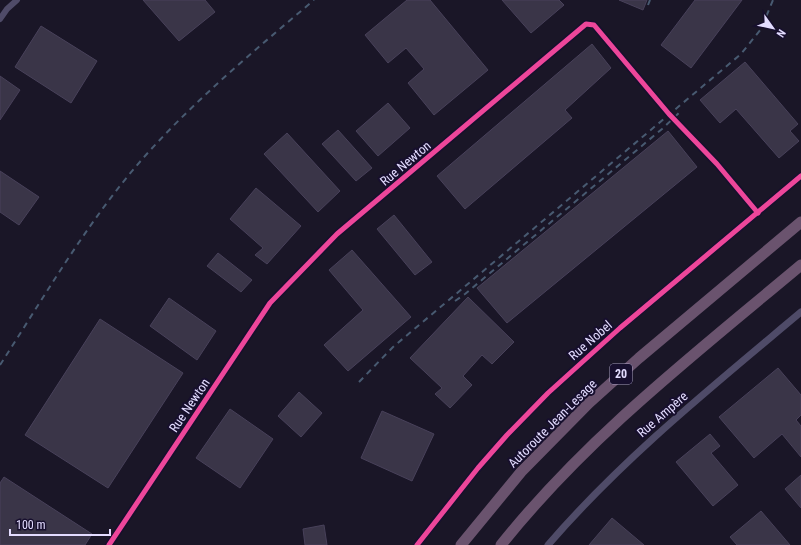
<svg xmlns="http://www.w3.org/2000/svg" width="801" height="545" font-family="'Roboto Condensed',sans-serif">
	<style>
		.building { fill: #3a3548; stroke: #48415a }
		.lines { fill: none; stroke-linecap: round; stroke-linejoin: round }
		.minor { stroke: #4f4b68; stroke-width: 6 }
		.tertiary { stroke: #4f4b68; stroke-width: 7 }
		.motorway { stroke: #6a536e; stroke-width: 11 }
		.rail { stroke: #485a71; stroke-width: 2; stroke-dasharray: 6 5; stroke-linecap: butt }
		.cycleway-casing { stroke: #170f2e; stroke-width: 8 }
		.cycleway { stroke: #ed469a; stroke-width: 5 }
		.labels { text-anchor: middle; stroke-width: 4; stroke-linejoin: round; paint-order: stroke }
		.shield { fill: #170f2e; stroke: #a69ec0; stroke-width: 1 }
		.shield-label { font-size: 12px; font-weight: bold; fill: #e3dcff }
		.street-label { font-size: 13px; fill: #e3dcff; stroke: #170f2e }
	</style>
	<rect width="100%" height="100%" fill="#1a1627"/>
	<g class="building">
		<path d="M143,0H205L215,12L179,41Z"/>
		<path d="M407,0H430L488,70L434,115L408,83L424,69L406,48L388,63L365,35Z"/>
		<path d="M502,0H559L564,5L531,33Z"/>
		<path d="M619,0H647L643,10Z"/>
		<path d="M695,0H742L691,68L661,45Z"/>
		<path d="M41,26L97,61L71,103L15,67Z"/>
		<path d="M592,44L611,68L565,110L572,118L465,209L437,176Z"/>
		<path d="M745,62L798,124L790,131L799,141L779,158L736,109L720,123L700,100Z"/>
		<path d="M0,76L20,90L0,120Z"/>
		<path d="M388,103L410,128L378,156L356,131Z"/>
		<path d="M338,130L372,168L356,181L322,144Z"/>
		<path d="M668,131L697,167L507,323L477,288Z"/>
		<path d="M287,133L340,191L318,212L264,154Z"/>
		<path d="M0,171L39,197L19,225L0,212Z"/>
		<path d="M256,188L301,226L267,264L255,255L263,248L230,219Z"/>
		<path d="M394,215L432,262L415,275L377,229Z"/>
		<path d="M352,250L411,317L348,371L324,345L363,310L329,270Z"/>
		<path d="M218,253L252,280L241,292L207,266Z"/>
		<path d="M468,297L514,342L492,364L482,355L463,376L472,385L450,408L435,394L442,388L410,358Z"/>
		<path d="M169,298L216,331L197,360L150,326Z"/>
		<path d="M100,319L183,373L108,488L25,435Z"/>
		<path d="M778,368L801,395V415L796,420L801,426V457L782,434L754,458L719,417Z"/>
		<path d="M299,392L322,413L301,437L278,416Z"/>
		<path d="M230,409L273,439L240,488L196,458Z"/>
		<path d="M382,411L434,434L412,481L361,458Z"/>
		<path d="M710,434L720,446L711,453L738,485L713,506L676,462Z"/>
		<path d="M801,475V508L785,489Z"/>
		<path d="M4,477L92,534L85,545H0V483Z"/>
		<path d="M761,511L790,545H737L730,537Z"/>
		<path d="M612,518L644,545H589Z"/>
		<path d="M324,525L327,545H305L303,529Z"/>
	</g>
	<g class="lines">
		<g class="minor">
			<path d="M0,19L7,9L17,0"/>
			<path d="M109,545L270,303L337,234L586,24L594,25L669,114L717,164L758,213"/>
		</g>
		<g class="tertiary">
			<path d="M417,545L478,468L507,435L548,393L620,328L801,176"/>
			<path d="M548,545C623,458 713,386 801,312"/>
		</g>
		<g class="motorway">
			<path d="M461,545L521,472L589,403L639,358L801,222"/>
			<path d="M501,545C587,437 696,353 801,265"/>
		</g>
		<g class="rail">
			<path d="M648,5L650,0"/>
			<path d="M455,301L465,294L662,129L681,111"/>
			<path d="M0,365C46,294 89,219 145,156C197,98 255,50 314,0"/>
			<path d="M359,382L393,347L741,54L761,29L773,0"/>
		</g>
		<g class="cycleway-casing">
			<g id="cycleway">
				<path d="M109,545L270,303L337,234L586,24L594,25L669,114L717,164L758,213"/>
				<path d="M417,545L478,468L507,435L548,393L620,328L801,176"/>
			</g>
		</g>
		<use href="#cycleway" class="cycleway"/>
	</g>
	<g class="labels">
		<rect class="shield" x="610" y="364" width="22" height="20" rx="3"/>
		<g class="shield-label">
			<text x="621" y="378">20</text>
		</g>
		<g class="street-label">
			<text transform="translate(405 163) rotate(-40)" y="5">Rue Newton</text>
			<text transform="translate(590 340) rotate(-41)" y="5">Rue Nobel</text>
			<text transform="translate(189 405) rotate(-56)" y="5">Rue Newton</text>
			<text transform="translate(662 414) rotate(-41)" y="5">Rue Ampère</text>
			<text transform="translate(552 423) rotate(-45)" y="5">Autoroute Jean-Lesage</text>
		</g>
	</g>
	<g transform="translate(773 28) rotate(123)" stroke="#170f2e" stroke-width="3" paint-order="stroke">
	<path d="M0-3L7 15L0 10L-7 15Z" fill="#e3dcff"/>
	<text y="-6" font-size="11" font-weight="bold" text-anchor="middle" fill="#e3dcff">N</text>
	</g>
	<path d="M10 529v6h100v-6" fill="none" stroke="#e3dcff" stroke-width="2"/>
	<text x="16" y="529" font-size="12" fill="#e3dcff" stroke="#170f2e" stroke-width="3" paint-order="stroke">100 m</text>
</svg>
